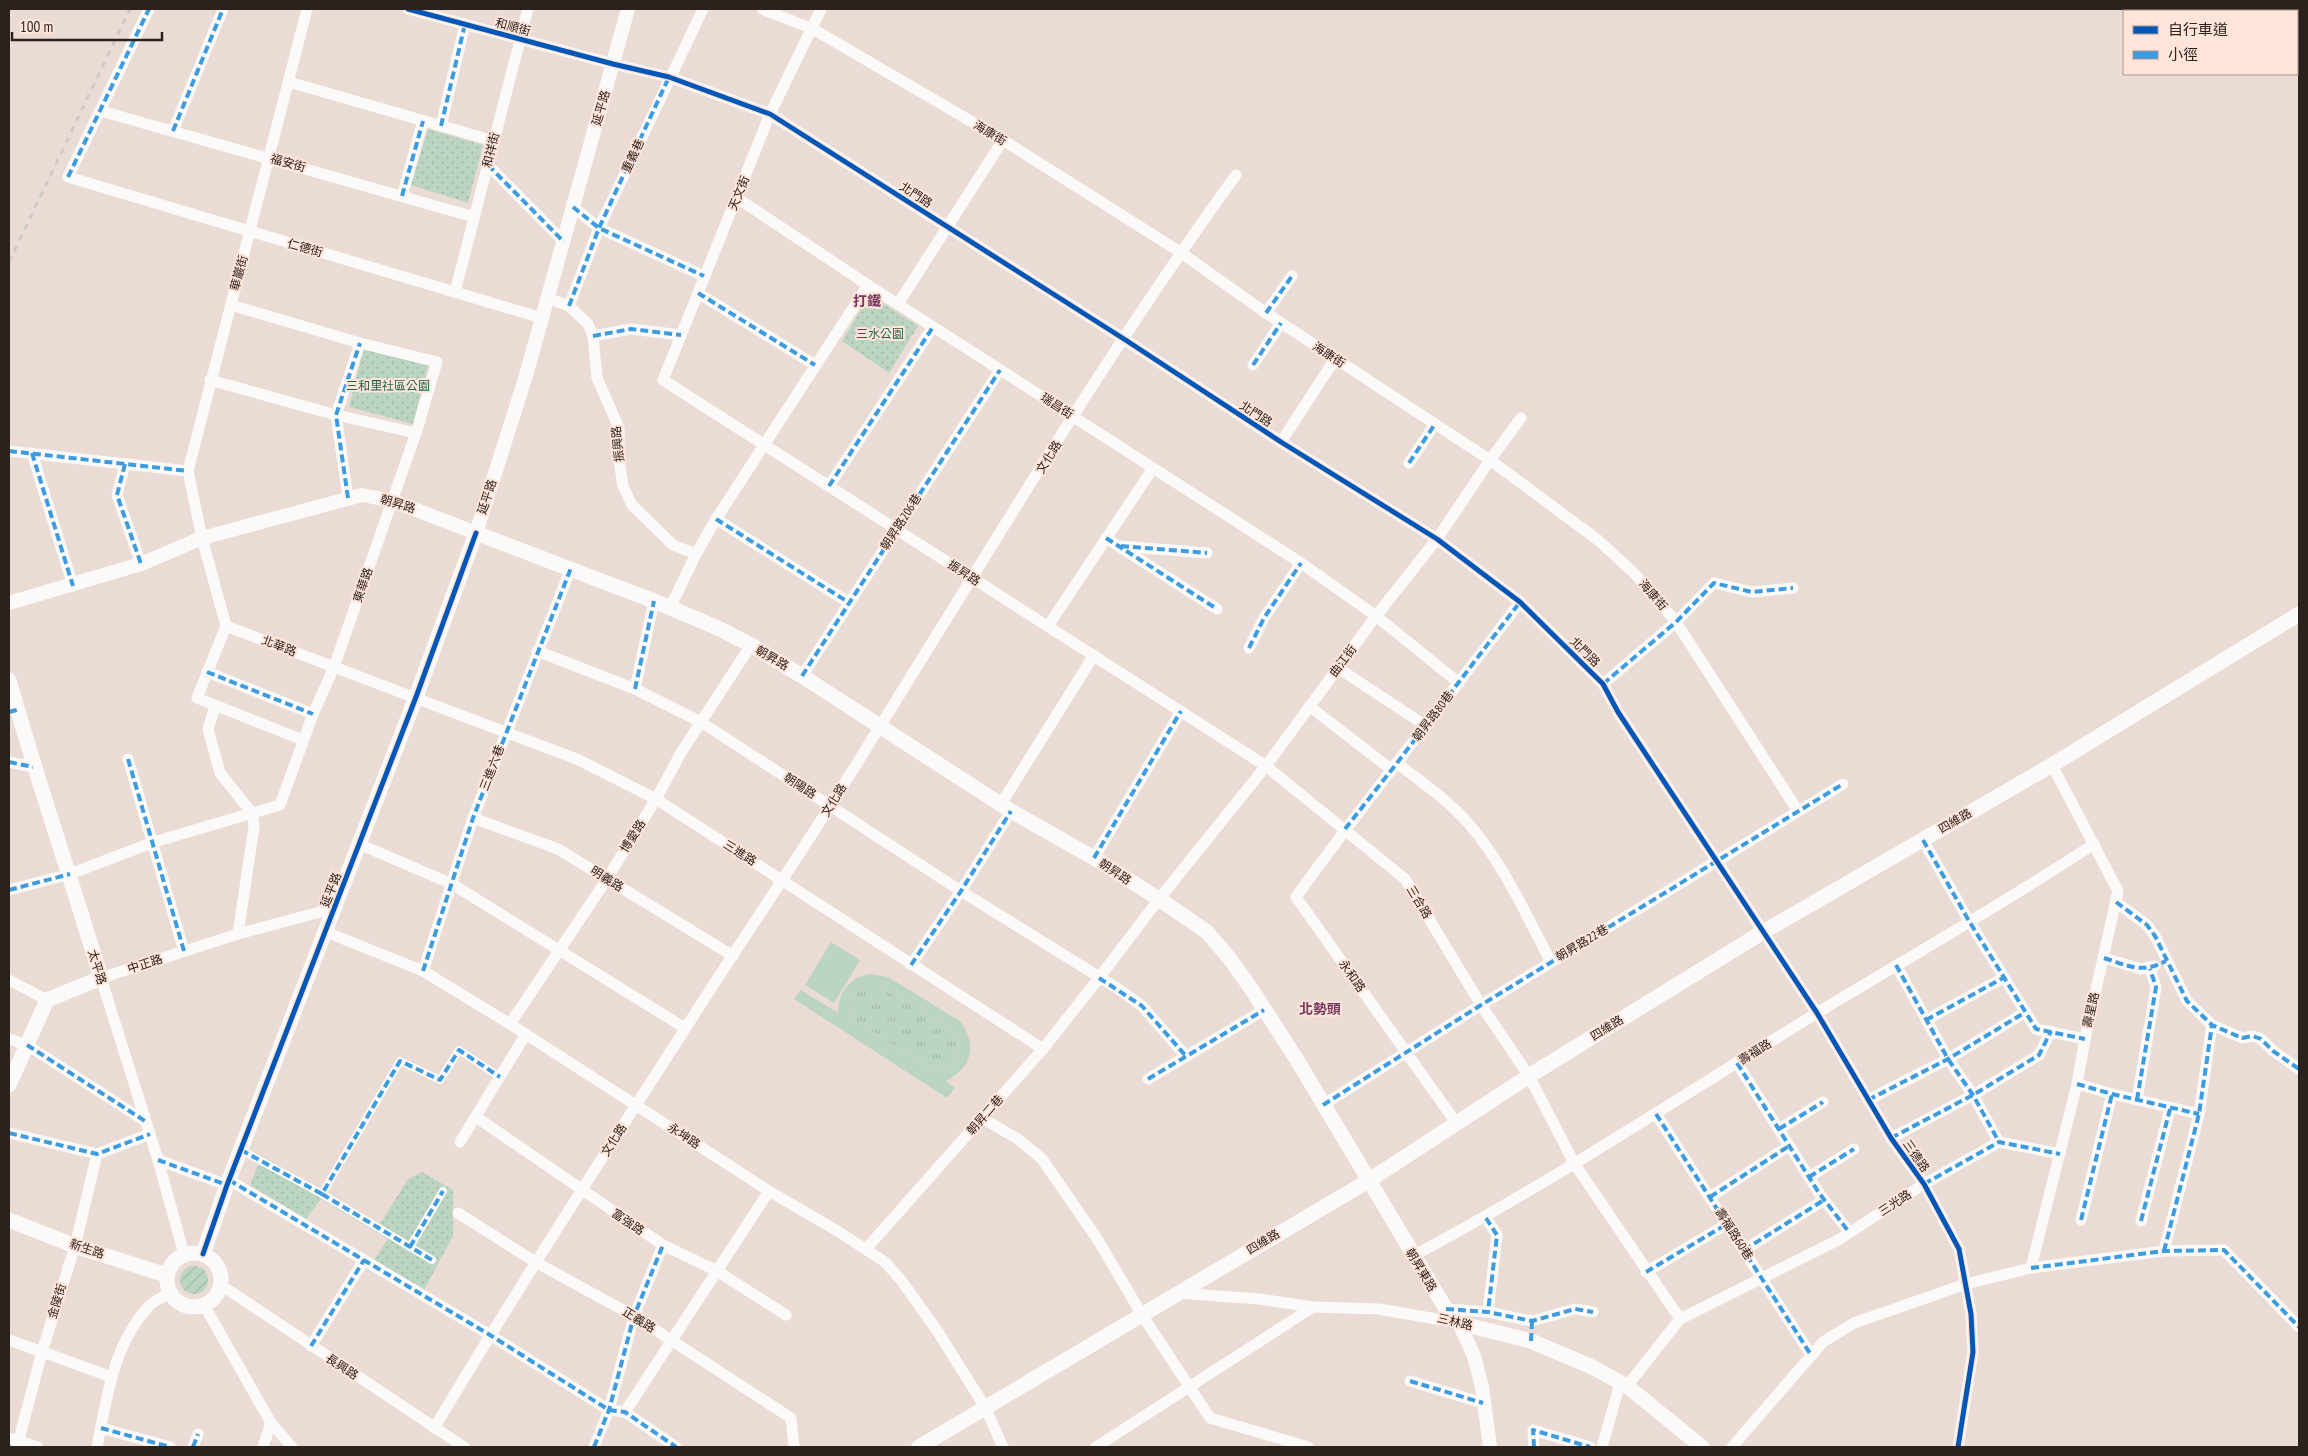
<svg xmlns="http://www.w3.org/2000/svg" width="2308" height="1456" font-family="'PT Sans Narrow','Noto Sans TC',sans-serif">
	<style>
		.grass { fill: url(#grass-tufts) }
		.park { fill: url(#park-dots) }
		.garden { fill: url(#garden-furrows) }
		.pitch { fill: #bcd5c3; fill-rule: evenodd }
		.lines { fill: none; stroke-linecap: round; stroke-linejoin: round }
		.pedestrian { stroke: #fcfaf9; stroke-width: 8 }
		.minor { stroke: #fcfaf9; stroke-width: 11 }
		.tertiary { stroke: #fcfaf9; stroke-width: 14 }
		.secondary { stroke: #fcfaf9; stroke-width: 15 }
		.rail { stroke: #cfcac8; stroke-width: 3; stroke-dasharray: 6 6; stroke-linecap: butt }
		.quiet { stroke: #3d9cdf; stroke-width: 4; stroke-dasharray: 8 4; stroke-linecap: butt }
		.cycleway-casing { stroke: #ffe5d9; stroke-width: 8 }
		.cycleway { stroke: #0057b8; stroke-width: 5 }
		.labels { text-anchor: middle; stroke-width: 4; stroke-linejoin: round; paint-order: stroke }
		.street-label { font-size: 12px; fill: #2b221d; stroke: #ffe5d9 }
		.park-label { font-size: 12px; fill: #1e644a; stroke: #ffe5d9 }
		.neighbourhood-label { font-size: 14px; font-weight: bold; fill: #753860; stroke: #ffe5d9 }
	</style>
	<defs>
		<pattern id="grass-tufts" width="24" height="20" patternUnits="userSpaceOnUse" patternTransform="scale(1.25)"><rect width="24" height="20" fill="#bcd5c3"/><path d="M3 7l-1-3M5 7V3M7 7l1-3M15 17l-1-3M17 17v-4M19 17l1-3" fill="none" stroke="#a2b7a7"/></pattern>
		<pattern id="park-dots" width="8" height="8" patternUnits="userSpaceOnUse" patternTransform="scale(1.25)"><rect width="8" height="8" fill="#bcd5c3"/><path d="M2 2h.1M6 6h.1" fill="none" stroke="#a2b7a7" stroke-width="1.8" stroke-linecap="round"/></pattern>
		<pattern id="garden-furrows" width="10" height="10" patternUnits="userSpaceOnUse" patternTransform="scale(1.25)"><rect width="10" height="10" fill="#bcd5c3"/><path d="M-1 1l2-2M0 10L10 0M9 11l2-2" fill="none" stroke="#a2b7a7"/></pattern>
	</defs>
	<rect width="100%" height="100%" fill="#eadcd4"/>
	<path class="grass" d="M866,986H878L951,1028L956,1034L959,1044L957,1057L948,1068L942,1070L930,1068L851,1018C847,1005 852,991 866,986Z"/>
	<g class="park">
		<path d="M428,129L483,145L468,203L411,185Z"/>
		<path d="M870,295L918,326L889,373L842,341Z"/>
		<path d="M364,348L428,365L413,424L349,407Z"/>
		<path d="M262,1156L380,1224L408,1179L422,1172L453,1190V1236L424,1290L374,1260L388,1239L321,1199L306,1219L250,1185Z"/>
	</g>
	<circle class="garden" cx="194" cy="1280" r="14"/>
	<g class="pitch">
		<path d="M831,942L860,960L834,1003L805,985Z"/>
		<path d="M870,974L888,977L960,1021C978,1046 972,1067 946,1081L955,1088L947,1098L794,999L801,990L838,1013C838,993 849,977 870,974ZM866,986H878L951,1028L956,1034L959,1044L957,1057L948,1068L942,1070L930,1068L851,1018C847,1005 852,991 866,986Z"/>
	</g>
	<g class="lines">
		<g class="pedestrian">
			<path d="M241,1150L322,1194L400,1061L440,1080L459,1050L500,1077"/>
			<path d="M322,1194L432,1260"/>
			<path d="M410,1247L443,1191"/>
		</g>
		<g class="minor">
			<path d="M149,9L68,177L542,318"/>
			<path d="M307,9L188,471L202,538L226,626L579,760L656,799L1043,1049"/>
			<path d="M408,9L613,64L669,77L770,114L1124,339L1281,442L1437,539L1520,602L1603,684L1618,712L1817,1013L1891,1138L1924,1184L1959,1249L1971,1314L1973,1352L1958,1447"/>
			<path d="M762,9L813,29L1003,140L1180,252L1266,313L1490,460L1598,540L1636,575L1676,622L1798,811"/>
			<path d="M821,9L770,114L663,380L1266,766L1405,879L1481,1005L1529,1076L1574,1163L1680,1319"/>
			<path d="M289,82L494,141"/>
			<path d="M101,111L474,217"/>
			<path d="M441,126L465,24"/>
			<path d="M173,131L223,9"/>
			<path d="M488,165L564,242"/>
			<path d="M402,196L423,121"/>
			<path d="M737,198L868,285L1301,563L1376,616L1459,683"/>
			<path d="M573,207L599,228L704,276"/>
			<path d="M455,292L528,9"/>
			<path d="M698,293L815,365"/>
			<path d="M548,298L569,306L588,324L593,336L597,378L619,428V461L623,486L632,505L673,545L696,554"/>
			<path d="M898,304L1003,140"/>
			<path d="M569,306L599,228L703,9"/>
			<path d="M1266,313L1292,276"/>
			<path d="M593,336L631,329L681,335"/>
			<path d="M1253,365L1281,323"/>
			<path d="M210,380L336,415L416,433"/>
			<path d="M1281,442L1335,359"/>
			<path d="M9,451L188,471"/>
			<path d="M32,453L73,586"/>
			<path d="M1409,463L1435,424"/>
			<path d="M125,464L117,495L141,564"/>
			<path d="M829,486L933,327"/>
			<path d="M348,498L336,415L360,343"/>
			<path d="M716,519L848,602"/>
			<path d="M1106,538L1217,609"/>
			<path d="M1120,546L1207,553"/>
			<path d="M670,608L696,554L716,519L868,285"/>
			<path d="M226,626L197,698L303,740"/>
			<path d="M1048,626L1153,468"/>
			<path d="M1249,648L1264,618L1301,563"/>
			<path d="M537,651L635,689L701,722L961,891L1117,988L1142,1006L1185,1055"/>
			<path d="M1338,668L1426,726"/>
			<path d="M207,672L313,714"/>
			<path d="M802,676L1000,370"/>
			<path d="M1603,684L1676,622L1714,583L1752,592L1793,588"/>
			<path d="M635,689L654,601"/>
			<path d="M1309,706L1392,770"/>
			<path d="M215,707L208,729L220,773L252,813L254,827L238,934"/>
			<path d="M128,759L184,951"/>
			<path d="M9,762L33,767"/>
			<path d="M1397,763C1421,782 1448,800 1468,823C1504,864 1526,915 1551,962"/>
			<path d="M1001,804L1094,655"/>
			<path d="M473,818L558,849L733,956"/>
			<path d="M1923,840L1969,921L2036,1029L2085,1039"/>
			<path d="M359,844L452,884L685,1028"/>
			<path d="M1094,858L1181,711"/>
			<path d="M9,890L70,874L154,842L280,805L313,714L334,667L416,433L437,362L360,343L231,305"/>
			<path d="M2116,902L2147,925L2155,936L2187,1001L2212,1025L2242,1038L2253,1036L2261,1039L2273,1051L2299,1069"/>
			<path d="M326,932L423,971L510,1024L769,1191L839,1232L885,1262L901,1280L938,1332L985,1407L1003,1447"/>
			<path d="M2104,958L2141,969L2155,966"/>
			<path d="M911,965L961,891L1011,811"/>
			<path d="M1896,965L1948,1059L1973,1095L1999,1142"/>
			<path d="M423,971L473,818L571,568"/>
			<path d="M9,980L47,1000"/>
			<path d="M1926,1020L2003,978"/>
			<path d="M510,1024L607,879L656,799L682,751L751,645"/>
			<path d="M9,1039L27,1045L145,1121"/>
			<path d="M1737,1063L1819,1193L1849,1232"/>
			<path d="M1148,1079L1264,1010"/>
			<path d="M2077,1084L2112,1094L2199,1114"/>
			<path d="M1868,1100L1948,1059L2024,1013"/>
			<path d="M2137,1100L2156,987L2150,969"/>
			<path d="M1323,1105L1481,1005L1843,784"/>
			<path d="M1656,1114L1811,1355"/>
			<path d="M476,1117L663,1245L717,1271L786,1315"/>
			<path d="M982,1118L1018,1139L1042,1159L1098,1240L1142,1315L1210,1418L1308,1447"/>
			<path d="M1457,1124L1296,897C1368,797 1446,701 1520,602"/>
			<path d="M1779,1129L1823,1102"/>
			<path d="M9,1133L97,1154L150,1134"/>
			<path d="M1891,1138L1973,1095L2039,1055L2051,1031"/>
			<path d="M460,1142L526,1034"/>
			<path d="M158,1160L227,1185"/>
			<path d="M1809,1177L1854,1149"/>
			<path d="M229,1180L490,1335L609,1410L625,1412L676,1447"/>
			<path d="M1710,1197L1789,1146"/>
			<path d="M458,1213L537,1263L634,1316L791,1418L794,1447"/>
			<path d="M1486,1218L1497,1235L1488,1312"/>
			<path d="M2081,1220L2112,1094"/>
			<path d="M2141,1221L2170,1109"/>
			<path d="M866,1249L1043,1049L1099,978L1159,899L1266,766L1376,616L1437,539L1490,460L1521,418"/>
			<path d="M1744,1250L1824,1200"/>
			<path d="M2164,1251L2199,1114L2212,1025"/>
			<path d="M184,1254L158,1160L101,978L238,934L335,908"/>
			<path d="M1413,1256C1552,1182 1683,1095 1817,1013C1910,957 2004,903 2094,844"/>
			<path d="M2031,1268L2077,1084L2085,1039L2118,891L2052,765"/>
			<path d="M1646,1272L1727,1224"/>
			<path d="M221,1285L464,1447"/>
			<path d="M1178,1293L1259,1299L1313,1307L1379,1309L1459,1323"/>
			<path d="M204,1305L271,1423L292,1447"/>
			<path d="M1446,1309L1488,1312L1532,1321L1575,1309L1593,1312"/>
			<path d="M9,1340L112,1377"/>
			<path d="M311,1346L364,1260"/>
			<path d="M1410,1381L1483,1403"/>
			<path d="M1627,1386L1680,1319L1840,1239L1924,1184L1999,1142L2060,1154"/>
			<path d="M625,1412L769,1191"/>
			<path d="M101,1428L170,1447"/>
			<path d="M434,1428C515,1293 600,1161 685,1029C733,953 784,879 832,803C965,593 1090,376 1236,175"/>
			<path d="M9,1438L38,1447"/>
			<path d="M17,1447L42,1352L75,1246L97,1154"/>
			<path d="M97,1447C107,1397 113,1344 150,1305C155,1300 164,1297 170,1293"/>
			<path d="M193,1447L198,1434"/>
			<path d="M263,1447L271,1423"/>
			<path d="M594,1447L609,1410L634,1316L663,1245"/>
			<path d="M1096,1447L1313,1307"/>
			<path d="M1534,1447L1533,1430L1590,1447"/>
			<path d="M1602,1447L1620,1383"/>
			<path d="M1732,1447L1823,1342L1854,1323L1966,1284L2031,1268L2164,1251L2224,1250L2299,1327"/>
		</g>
		<g class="tertiary">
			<path d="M9,603L141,564L202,538L362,495L393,501L476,533L525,379L628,9"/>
			<path d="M1459,1323L1474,1356L1482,1387L1490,1447"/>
		</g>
		<g class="secondary">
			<path d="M9,680C37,780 71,878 101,978L47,1000L9,1085"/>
			<path d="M9,1220L75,1246L166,1275"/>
			<circle cx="194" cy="1280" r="27"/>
			<path d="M203,1254L227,1185L416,697L476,533L654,601L720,629L751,645L802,676L1011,811L1094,858L1159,899L1207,932L1230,959L1252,990L1297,1060L1446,1309L1459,1323L1531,1341L1592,1367L1627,1386L1702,1447"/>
			<path d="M919,1447L1368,1181L1529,1076L1763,932L2052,765L2299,614"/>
		</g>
		<path class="rail" d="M9,262L130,9"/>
		<g class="quiet">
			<path d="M441,126L465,24"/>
			<path d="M173,131L223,9"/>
			<path d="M488,165L564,242"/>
			<path d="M68,177L149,9"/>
			<path d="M402,196L423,121"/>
			<path d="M573,207L599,228L704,276"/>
			<path d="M698,293L815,365"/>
			<path d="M569,306L599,228L669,77"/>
			<path d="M1266,313L1292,276"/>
			<path d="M593,336L631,329L681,335"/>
			<path d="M1253,365L1281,323"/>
			<path d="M9,451L188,471"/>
			<path d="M32,453L73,586"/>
			<path d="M1409,463L1435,424"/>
			<path d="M125,464L117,495L141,564"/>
			<path d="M829,486L933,327"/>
			<path d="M348,498L336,415L360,343"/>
			<path d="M716,519L848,602"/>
			<path d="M1106,538L1217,609"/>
			<path d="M1121,546L1207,553"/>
			<path d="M1249,648L1264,618L1301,563"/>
			<path d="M207,672L313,714"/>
			<path d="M802,676L1000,370"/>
			<path d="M1603,684L1676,622L1714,583L1752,592L1793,588"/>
			<path d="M635,689L654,601"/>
			<path d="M9,712L17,710"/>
			<path d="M128,759L184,951"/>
			<path d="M9,762L33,767"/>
			<path d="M1345,829L1397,763L1520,602"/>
			<path d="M1923,840L1969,921L2036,1029L2085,1039"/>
			<path d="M1094,858L1181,711"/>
			<path d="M9,890L70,874"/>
			<path d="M2116,902L2147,925L2155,936L2187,1001L2212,1025L2242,1038L2253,1036L2261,1039L2273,1051L2299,1069"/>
			<path d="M2104,958C2130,966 2140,974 2166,961"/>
			<path d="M911,965L961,891L1011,811"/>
			<path d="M1896,965L1948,1059L1973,1095L1999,1142"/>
			<path d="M423,971L473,818L571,568"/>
			<path d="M1099,978L1142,1006L1185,1055"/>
			<path d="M1926,1020L2003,978"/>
			<path d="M27,1045L145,1121"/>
			<path d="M1737,1063L1819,1193L1849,1232"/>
			<path d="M1148,1079L1264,1010"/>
			<path d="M2077,1084L2112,1094L2199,1114"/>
			<path d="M1868,1100L1948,1059L2024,1013"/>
			<path d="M2137,1100L2156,987L2150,969"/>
			<path d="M1323,1105L1481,1005L1843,784"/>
			<path d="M1656,1114L1811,1355"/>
			<path d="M1779,1129L1823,1102"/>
			<path d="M9,1133L97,1154L150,1134"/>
			<path d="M1891,1138L1973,1095L2039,1055L2051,1031"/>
			<path d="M241,1150L322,1194L400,1061L440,1080L459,1050L500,1077"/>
			<path d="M158,1160L227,1185"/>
			<path d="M1809,1177L1854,1149"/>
			<path d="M229,1180L490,1335L609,1410L625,1412L676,1447"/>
			<path d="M1924,1184L1999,1142L2060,1154"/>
			<path d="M322,1194L432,1260"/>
			<path d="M1710,1197L1789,1146"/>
			<path d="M1486,1218L1497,1235L1488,1312"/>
			<path d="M2081,1220L2112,1094"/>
			<path d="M2141,1221L2170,1109"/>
			<path d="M410,1247L443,1191"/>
			<path d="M1744,1250L1824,1200"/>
			<path d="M2164,1251L2199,1114L2212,1025"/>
			<path d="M2031,1268L2164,1251L2224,1250L2299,1327"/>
			<path d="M1646,1272L1727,1224"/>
			<path d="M1446,1309L1488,1312L1532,1321L1575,1309L1593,1312"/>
			<path d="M1531,1341L1532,1321"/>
			<path d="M311,1346L364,1260"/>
			<path d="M1410,1381L1483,1403"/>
			<path d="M101,1428L170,1447"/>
			<path d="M193,1447L198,1434"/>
			<path d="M594,1447L609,1410L634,1316L663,1245"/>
			<path d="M1534,1447L1533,1430L1590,1447"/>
		</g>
		<g class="cycleway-casing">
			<g id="cycleway">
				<path d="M408,9L613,64L669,77L770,114L1124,339L1281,442L1437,539L1520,602L1603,684L1618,712L1817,1013L1891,1138L1924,1184L1959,1249L1971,1314L1973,1352L1958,1447"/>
				<path d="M203,1254L227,1185L416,697L476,533"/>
			</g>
		</g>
		<use href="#cycleway" class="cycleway"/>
	</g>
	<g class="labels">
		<g class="street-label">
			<text transform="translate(513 27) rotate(15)" y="4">和順街</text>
			<text transform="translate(601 108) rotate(-74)" y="4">延平路</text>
			<text transform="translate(990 133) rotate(31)" y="4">海康街</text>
			<text transform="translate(491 150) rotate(-76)" y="4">和祥街</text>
			<text transform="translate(633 156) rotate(-65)" y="4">重義巷</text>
			<text transform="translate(288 163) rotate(16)" y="4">福安街</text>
			<text transform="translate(739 193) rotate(-68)" y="4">天文街</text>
			<text transform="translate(916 195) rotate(33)" y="4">北門路</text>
			<text transform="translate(305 248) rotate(16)" y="4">仁德街</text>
			<text transform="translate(239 273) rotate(-75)" y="4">華巖街</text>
			<text transform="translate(1329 355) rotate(33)" y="4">海康街</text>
			<text transform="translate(1057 406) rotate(33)" y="4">瑞昌街</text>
			<text transform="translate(1256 414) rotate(33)" y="4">北門路</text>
			<text transform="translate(618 444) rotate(-96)" y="4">振興路</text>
			<text transform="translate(1049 457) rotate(-58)" y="4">文化路</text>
			<text transform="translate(487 497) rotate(-72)" y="4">延平路</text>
			<text transform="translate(398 504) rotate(17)" y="4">朝昇路</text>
			<text transform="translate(901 522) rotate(-57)" y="4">朝昇路206巷</text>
			<text transform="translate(964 573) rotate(33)" y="4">振昇路</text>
			<text transform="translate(363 585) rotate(-71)" y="4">東華路</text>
			<text transform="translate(1653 595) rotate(49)" y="4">海康街</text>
			<text transform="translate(279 646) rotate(21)" y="4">北華路</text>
			<text transform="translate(1585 652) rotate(45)" y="4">北門路</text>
			<text transform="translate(772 658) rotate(30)" y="4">朝昇路</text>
			<text transform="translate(1343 661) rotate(-53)" y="4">曲江街</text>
			<text transform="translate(1433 716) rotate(-53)" y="4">朝昇路80巷</text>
			<text transform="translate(492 768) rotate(-69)" y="4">三進六巷</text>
			<text transform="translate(800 786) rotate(33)" y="4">朝陽路</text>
			<text transform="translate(834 800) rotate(-58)" y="4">文化路</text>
			<text transform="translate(1955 821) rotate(-30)" y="4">四維路</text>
			<text transform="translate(633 836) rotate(-58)" y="4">博愛路</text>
			<text transform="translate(740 853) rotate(32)" y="4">三進路</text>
			<text transform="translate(1115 872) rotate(33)" y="4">朝昇路</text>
			<text transform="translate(607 879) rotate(32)" y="4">明義路</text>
			<text transform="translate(331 890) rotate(-69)" y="4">延平路</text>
			<text transform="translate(1419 902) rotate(59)" y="4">三合路</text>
			<text transform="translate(1582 943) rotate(-31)" y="4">朝昇路22巷</text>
			<text transform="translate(145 964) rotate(-18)" y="4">中正路</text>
			<text transform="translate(97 967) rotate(73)" y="4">太平路</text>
			<text transform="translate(1352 976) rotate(55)" y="4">永和路</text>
			<text transform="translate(2091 1010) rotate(-77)" y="4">壽星路</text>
			<text transform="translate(1607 1028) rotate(-32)" y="4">四維路</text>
			<text transform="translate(1755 1052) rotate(-32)" y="4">壽福路</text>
			<text transform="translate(985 1115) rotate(-49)" y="4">朝昇二巷</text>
			<text transform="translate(684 1136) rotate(33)" y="4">永坤路</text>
			<text transform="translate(614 1140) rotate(-57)" y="4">文化路</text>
			<text transform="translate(1916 1156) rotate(55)" y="4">三德路</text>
			<text transform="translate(1895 1203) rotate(-33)" y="4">三光路</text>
			<text transform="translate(628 1222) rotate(34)" y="4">富強路</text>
			<text transform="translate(1734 1234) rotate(57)" y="4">壽福路60巷</text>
			<text transform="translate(1263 1242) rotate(-31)" y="4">四維路</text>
			<text transform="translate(87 1249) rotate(19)" y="4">新生路</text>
			<text transform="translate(1421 1270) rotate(59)" y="4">朝昇東路</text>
			<text transform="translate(57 1301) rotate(-73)" y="4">金陵街</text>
			<text transform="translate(639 1320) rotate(32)" y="4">正義路</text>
			<text transform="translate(1455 1322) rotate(13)" y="4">三林路</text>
			<text transform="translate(342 1367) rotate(33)" y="4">長興路</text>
		</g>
		<g class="park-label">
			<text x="880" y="338">三水公園</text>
			<text x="388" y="390">三和里社區公園</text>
		</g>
		<g class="neighbourhood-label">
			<text x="867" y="306">打鐵</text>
			<text x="1320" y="1014">北勢頭</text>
		</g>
	</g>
	<rect width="2308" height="1456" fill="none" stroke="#2b221d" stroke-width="20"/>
	<rect x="2123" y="10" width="175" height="65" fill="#ffe5d9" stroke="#aa978e"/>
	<rect x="2133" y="26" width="25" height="8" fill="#0057b8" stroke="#aa978e"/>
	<text x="2168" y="35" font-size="15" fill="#2b221d">自行車道</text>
	<rect x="2133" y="51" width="25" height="8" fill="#3d9cdf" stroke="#aa978e"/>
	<text x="2168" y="60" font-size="15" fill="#2b221d">小徑</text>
	<path d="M12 32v8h150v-8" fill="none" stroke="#2b221d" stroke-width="2.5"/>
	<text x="20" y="32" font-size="15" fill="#2b221d" stroke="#ffe5d9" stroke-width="4" paint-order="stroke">100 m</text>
</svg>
